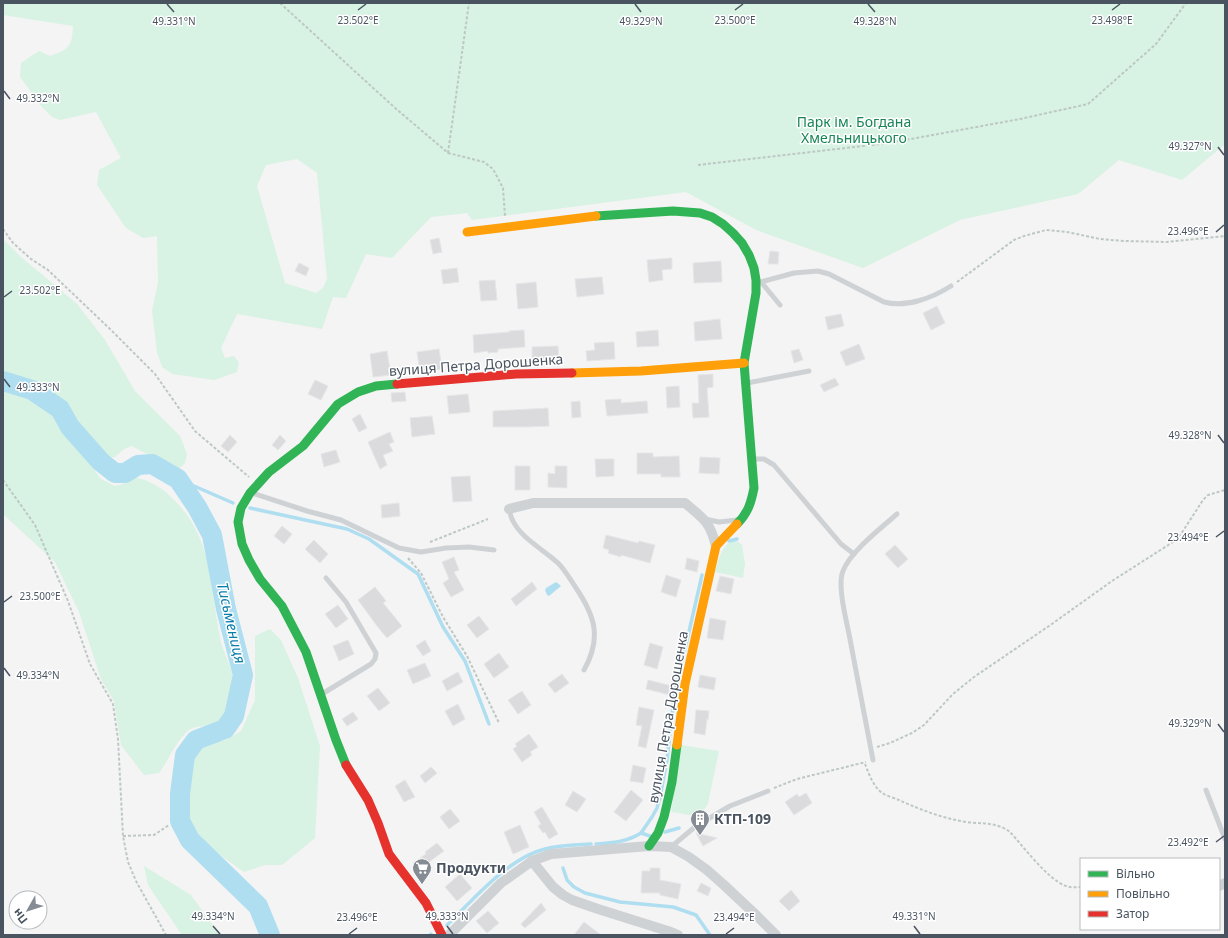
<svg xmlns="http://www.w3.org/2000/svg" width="1228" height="938" font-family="'Noto Sans',sans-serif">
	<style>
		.green { fill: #d8f2e4; fill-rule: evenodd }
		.water { fill: #aedef0 }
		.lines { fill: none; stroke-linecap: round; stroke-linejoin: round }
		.stream { stroke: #aedef0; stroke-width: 3.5 }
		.river { stroke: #aedef0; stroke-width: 20 }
		.building { fill: #dbdbdd; stroke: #e5e6e7 }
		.path { stroke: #bdc8c5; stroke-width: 2; stroke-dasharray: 3 2; stroke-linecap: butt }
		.lane { stroke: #cfd2d5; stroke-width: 5 }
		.street { stroke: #cfd2d5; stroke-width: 10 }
		.fast { stroke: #30b455; stroke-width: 9 }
		.slow { stroke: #ff9f0a; stroke-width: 9 }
		.jam { stroke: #e5322d; stroke-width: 9 }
		.ticks { fill: none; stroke: #4a5460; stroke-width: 1.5 }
		.labels { text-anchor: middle; stroke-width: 3; stroke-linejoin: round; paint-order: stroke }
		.park-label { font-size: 14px; fill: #178555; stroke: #fff }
		.street-label { font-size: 14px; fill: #4a5460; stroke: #fff }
		.poi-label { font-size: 14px; font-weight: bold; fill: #4a5460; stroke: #fff; text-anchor: start }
		.water-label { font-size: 15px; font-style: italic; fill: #0c7eaa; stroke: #fff }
		.ticks-label { font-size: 10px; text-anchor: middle; fill: #4a5460; stroke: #fff; stroke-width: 3; stroke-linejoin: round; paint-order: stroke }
	</style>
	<rect width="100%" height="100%" fill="#f4f4f4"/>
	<g class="green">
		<path d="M3,3H1225V147L1223,146L1182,180L1119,160L1078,194L960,220L863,268L756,230L686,192L472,220L467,213L431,217L392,258L366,254L346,298L333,297L322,329L237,314L221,348L225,358L234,356L239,363L237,372L214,380L172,374L162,367L157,352L152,311L158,282L157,236L143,238L126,228L97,185L99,170L121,158L96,112L60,120L52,117L42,107L20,77L21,63L39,51L50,56C70,49 72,46 73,26L3,15ZM297,159L317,173L327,279L323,288L316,293L285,283L257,186L266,165Z"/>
		<path d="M3,239L21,257L77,304L105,340L135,391L180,436L187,454L185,463L178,469L156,459L132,446L124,449L115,457L87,460L101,479L115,486L123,484L134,477C150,480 164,489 175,501C213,539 210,588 220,637C222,651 231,664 233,678C234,684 232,692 231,699C231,704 230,712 227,716C219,732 201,722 189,730C176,740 169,760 159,773L144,775L121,745L114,701L101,679L79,612L55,562L3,514Z"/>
		<path d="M731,541H737L742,545L745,564L743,578L715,572C719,560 720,549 731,541Z"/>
		<path d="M270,629L281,640L298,678L320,746L315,838L282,865H265L244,872L213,850L193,828L188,816V791L193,755L203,744L226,740L241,731L255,700V636Z"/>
		<path d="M681,745L719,751L708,803C699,821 688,814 671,812Z"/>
		<path d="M144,866L191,895L220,935H182L148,885Z"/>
	</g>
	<path class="water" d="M556,582L560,585L561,586L549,596L547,595L545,590L546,588Z"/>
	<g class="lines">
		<g class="stream">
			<path d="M178,479L233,503"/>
			<path d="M250,508L347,529L369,539L418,574L443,627L465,661L489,724"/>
			<path d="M729,541L737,539"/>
			<path d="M665,832L679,828"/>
			<path d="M641,833L652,817L657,808L660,797L667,760L674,697L702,575"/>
			<path d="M596,844C612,843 627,842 641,833L650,836"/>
			<path d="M563,868L567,880L574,887L585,893L620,902L673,907L696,915L710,935"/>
			<path d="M447,925C474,899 508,858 545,849C560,845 575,845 591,844"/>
			<path d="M430,935L431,934"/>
		</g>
		<path class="river" d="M3,381L32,390L60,409L70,427L101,462L115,473H125L138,465L152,464L178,479L197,507L212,535L226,609L243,675L234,716L225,729L196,740L185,755L180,794V821L190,840L258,906L270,935"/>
	</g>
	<g class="building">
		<path d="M439,238L442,252L433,254L430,240Z"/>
		<path d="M770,251L779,252L778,264H768Z"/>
		<path d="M672,258V269L662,270L663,280L649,282L647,260Z"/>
		<path d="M721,261L722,282L694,283L693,263Z"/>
		<path d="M299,263L309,268L306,276L295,271Z"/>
		<path d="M457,268L459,282L443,284L441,270Z"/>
		<path d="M602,277L604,294L577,297L575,279Z"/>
		<path d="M495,280L497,300L481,301L479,281Z"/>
		<path d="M536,282L538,307L518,309L516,284Z"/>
		<path d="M937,306L945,323L931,330L923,313Z"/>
		<path d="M841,314L844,326L828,330L825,317Z"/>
		<path d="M720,319L722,339L695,341L694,322Z"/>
		<path d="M524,330L525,347L498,349V352L488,353V351L474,353L473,335L509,332V331Z"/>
		<path d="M658,330L659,346L637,347L636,332Z"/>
		<path d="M614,342L615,359L587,361L586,351L595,350L594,343Z"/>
		<path d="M859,344L865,359L846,366L840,352Z"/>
		<path d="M558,346L559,360L543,361L544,363H535V361H532V347Z"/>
		<path d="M439,349L442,369L420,372L417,352Z"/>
		<path d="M799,349L803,360L794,363L791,351Z"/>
		<path d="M387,351L391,375L373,377L370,354Z"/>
		<path d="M713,374V387L707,388L709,417L693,418L692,403H699L698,375Z"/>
		<path d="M835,378L839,385L824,392L820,385Z"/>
		<path d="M315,380L328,386L321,400L308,394Z"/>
		<path d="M679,386L680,407L667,408L666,387Z"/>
		<path d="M405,392L406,401L392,402L391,393Z"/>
		<path d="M468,394L470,412L449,414L447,396Z"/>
		<path d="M621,399V403L647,401L648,413L607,416L605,400Z"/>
		<path d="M580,401L581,417L572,418L571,402Z"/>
		<path d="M548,408L549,426L526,427H493V411Z"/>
		<path d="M360,414L367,428L359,432L352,419Z"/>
		<path d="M432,416L435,434L412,437L410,418Z"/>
		<path d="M390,432L394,442L389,444L393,451L383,455L387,465L380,469L368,442Z"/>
		<path d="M230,435L237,442L228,452L221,446Z"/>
		<path d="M280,435L286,441L278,450L272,445Z"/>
		<path d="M336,450L340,462L324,467L321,454Z"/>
		<path d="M637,453H653V457L679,456L680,477H661V474H637Z"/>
		<path d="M700,457L720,458L719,474L699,473Z"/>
		<path d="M595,459H614V476L596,477Z"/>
		<rect x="515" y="466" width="15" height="24"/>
		<path d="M555,466H567V488L548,487V473L555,474Z"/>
		<path d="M470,476L472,501L453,502L451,477Z"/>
		<path d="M399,503L400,516L382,518L381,505Z"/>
		<path d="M282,526L292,534L284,544L274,536Z"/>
		<path d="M606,535L638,543L639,541L655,545L650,563L621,555V557L608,553L609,550L603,548Z"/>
		<path d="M314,540L328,554L320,563L305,549Z"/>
		<path d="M895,545L908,559L898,568L885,554Z"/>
		<path d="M454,557L459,570L454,572L464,590L451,597L443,583L449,579L442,562Z"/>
		<path d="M687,558L699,561L697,572L685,569Z"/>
		<path d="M666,575L681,580L676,597L661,592Z"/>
		<path d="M720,576L734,579L731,594L716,591Z"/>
		<path d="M532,582L537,589L516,606L511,599Z"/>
		<path d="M375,587L386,601L383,603L402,626L387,638L377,626L358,600Z"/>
		<path d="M338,605L348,619L336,628L325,614Z"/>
		<path d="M479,616L489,629L477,638L467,625Z"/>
		<path d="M710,618L726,621L723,640L707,638Z"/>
		<path d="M348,640L354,654L339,661L333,646Z"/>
		<path d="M425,640L431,651L423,656L416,646Z"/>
		<path d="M650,643L663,647L657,669L644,665Z"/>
		<path d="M499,653L509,667L494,678L484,664Z"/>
		<path d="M425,663L431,676L413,684L407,670Z"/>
		<path d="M458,672L463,682L447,691L442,681Z"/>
		<path d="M562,674L569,683L555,693L548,684Z"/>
		<path d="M700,675L716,678L714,690L698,687Z"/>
		<path d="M648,680L672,686L670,695L646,689Z"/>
		<path d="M378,688L390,703L379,711L367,696Z"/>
		<path d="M522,691L531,705L518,714L508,700Z"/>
		<path d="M458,704L465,719L453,726L445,711Z"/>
		<path d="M639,707L654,710L646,748L638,746L642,726L636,725Z"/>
		<path d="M696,710L709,711L708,720L707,719L705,735L694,733Z"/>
		<path d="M353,712L358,719L347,726L342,719Z"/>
		<path d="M529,734L538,747L530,752L532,755L522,762L513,749L517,746L515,744Z"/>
		<path d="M633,765L646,768L643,783L630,781Z"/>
		<path d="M431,767L437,773L425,783L420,776Z"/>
		<path d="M405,780L415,797L404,802L395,786Z"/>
		<path d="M631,790L643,800L626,821L614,812Z"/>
		<path d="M573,791L586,799L577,812L565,805Z"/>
		<path d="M806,793L812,803L794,815L785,802L797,794L799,797Z"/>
		<path d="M542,807L558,834L549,839L545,832L543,833L538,826L541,824L534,812Z"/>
		<path d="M450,809L460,821L449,829L440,817Z"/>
		<path d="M520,825L529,847L513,854L504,832Z"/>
		<path d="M696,833L717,838L703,846Z"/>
		<path d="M437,843L444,851L418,870L413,863L426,854L425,852Z"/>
		<path d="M650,868H660V880L681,884L678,899L660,895V893H641L642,871H650Z"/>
		<path d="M460,874L472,888L457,901L445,887Z"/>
		<path d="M701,883L711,888L708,896L697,891Z"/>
		<path d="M791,890L800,901L789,911L779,901Z"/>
		<path d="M541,903L546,910L525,928L521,924Z"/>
		<path d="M488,911L499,923L487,933L476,921Z"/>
		<path d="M584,922L601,935H574Z"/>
	</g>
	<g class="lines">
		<g class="path">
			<path d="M280,3L394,107L448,153L484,162L493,169L503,188L505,216"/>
			<path d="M448,153L469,3"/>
			<path d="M698,165L889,143L1020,119L1088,104L1156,44L1186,3"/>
			<path d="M3,229L13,243L31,259L48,270L110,329L155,374L195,431L249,477"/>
			<path d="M957,282L1014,240L1024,236L1046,230L1067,232L1100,239L1124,241L1167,242L1225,236"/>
			<path d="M3,480L35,525L68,601L90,664L113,704L118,739L123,836L128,862L136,881L166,935"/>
			<path d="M430,542L488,519"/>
			<path d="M408,558L421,573L443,617L467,656L499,723"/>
			<path d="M877,747L890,743L912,733L924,725L953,694L974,677L1049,626L1112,581L1173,542L1181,534L1203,500L1208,495L1225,490"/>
			<path d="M865,764C869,774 873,786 882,793C887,796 894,798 899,800C921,810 942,818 966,822C982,824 997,822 1010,832C1024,847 1047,879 1066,886C1071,888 1076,887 1081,887"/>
			<path d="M774,788L797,779L866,762"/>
			<path d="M123,836L154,835L169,825"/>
		</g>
		<g class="lane">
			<path d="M757,283L794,273L818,271L829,274L884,302C906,308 932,298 951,286"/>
			<path d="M762,283L780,305"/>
			<path d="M747,383L809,371"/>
			<path d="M752,459H764L774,465L841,544L854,554"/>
			<path d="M252,493L307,511L341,520L399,548L421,552L446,548L469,547L494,550"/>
			<path d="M509,509C510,513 511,518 513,521C522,539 543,549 558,563C565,570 570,579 576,588C595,616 602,638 584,670"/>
			<path d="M705,519L719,522L737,520"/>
			<path d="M322,694L371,664L375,659L376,653L346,602L326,578"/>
			<path d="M873,760C865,718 857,676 849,634C846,619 837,584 843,571C850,552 881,528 897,514"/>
			<path d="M1206,790L1225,839"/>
			<path d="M671,847L696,826L730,806L768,791"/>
		</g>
		<g class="street">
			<path d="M509,509L533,503H685C704,519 710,522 716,546"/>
			<path d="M532,861L553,887L563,895L572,900L598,909L671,932L678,935"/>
			<path d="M1219,886L1225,883"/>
			<path d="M449,935L501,883L532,861L551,854L649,846L671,847L689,857L707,870L724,885L757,916L776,935"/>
		</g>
		<g class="fast">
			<path d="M596,216L673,211L700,213L712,217L723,224L733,233L742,243L749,255L754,268L756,280V293L744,363L754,488C751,503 748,513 737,524"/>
			<path d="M346,765L336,740L306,652L282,606L260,579L249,560L242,544L238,522L241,508L250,493L269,472L303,446L338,404L358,392L376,386L397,384"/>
			<path d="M649,846L658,833L664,817L672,782L677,745"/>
		</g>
		<g class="slow">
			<path d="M467,232L596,216"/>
			<path d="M572,373L641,371L744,363"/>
			<path d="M677,745L685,684L716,546L737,524"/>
		</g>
		<g class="jam">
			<path d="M397,384L516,374L572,373"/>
			<path d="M346,765L368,800L378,823L389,854L426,903L442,935"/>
		</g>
	</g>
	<path class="ticks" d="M167,4L174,12M635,4L641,12M868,4L875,12M358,10L366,4M735,10L743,4M1112,10L1120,4M4,91L10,99M1218,147L1224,155M1216,232L1224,225M4,297L12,291M4,379L10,387M1218,435L1224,443M1216,537L1224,531M4,602L12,596M4,668L10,676M1218,724L1224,732M1216,842L1224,836M213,926L220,934M447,926L453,934M914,926L920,934M349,934L357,928M726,934L734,928"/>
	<defs>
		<g id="building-pin" transform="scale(1)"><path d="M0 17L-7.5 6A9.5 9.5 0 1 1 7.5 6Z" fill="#868c94" stroke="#fff"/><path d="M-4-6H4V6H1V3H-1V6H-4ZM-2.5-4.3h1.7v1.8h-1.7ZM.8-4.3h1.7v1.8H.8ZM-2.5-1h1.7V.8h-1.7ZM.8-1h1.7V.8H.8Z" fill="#fff"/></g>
		<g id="supermarket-pin" transform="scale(1)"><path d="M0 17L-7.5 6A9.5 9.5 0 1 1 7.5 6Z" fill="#868c94" stroke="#fff"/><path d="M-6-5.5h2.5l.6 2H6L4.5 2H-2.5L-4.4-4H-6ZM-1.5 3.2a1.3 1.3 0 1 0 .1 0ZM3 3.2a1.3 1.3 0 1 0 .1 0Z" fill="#fff"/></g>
	</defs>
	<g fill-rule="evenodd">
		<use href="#building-pin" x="700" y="819"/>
		<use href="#supermarket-pin" x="422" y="868"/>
	</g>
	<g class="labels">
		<g class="park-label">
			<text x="854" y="127">Парк ім. Богдана<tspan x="854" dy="16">Хмельницького</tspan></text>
		</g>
		<g class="street-label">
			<text transform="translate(476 365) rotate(-4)" y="5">вулиця Петра Дорошенка</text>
			<text transform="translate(668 717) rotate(-80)" y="5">вулиця Петра Дорошенка</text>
		</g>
		<g class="poi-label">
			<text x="714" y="824">КТП-109</text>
			<text x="436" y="873">Продукти</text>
		</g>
		<g class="water-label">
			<text transform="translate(231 623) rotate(77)" y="5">Тисьмениця</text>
		</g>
	</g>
	<g class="ticks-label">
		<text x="358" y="24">23.502°E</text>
		<text x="735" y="24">23.500°E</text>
		<text x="1112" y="24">23.498°E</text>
		<text x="174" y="25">49.331°N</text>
		<text x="641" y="25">49.329°N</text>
		<text x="875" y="25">49.328°N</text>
		<text x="38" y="102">49.332°N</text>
		<text x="1190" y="150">49.327°N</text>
		<text x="1188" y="235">23.496°E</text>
		<text x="40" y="294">23.502°E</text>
		<text x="38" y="391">49.333°N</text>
		<text x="1190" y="439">49.328°N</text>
		<text x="1188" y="541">23.494°E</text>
		<text x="40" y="600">23.500°E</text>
		<text x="38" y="679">49.334°N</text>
		<text x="1190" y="727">49.329°N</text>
		<text x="1188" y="846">23.492°E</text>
		<text x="213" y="920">49.334°N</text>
		<text x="447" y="920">49.333°N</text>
		<text x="914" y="920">49.331°N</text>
		<text x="357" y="921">23.496°E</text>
		<text x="734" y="921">23.494°E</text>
	</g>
	<rect width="1228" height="938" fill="none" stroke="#4a5460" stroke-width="8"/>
	<rect x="1080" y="858" width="140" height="72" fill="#ffffff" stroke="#b7bbbf"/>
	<rect x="1088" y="871" width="20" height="6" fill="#30b455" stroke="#b7bbbf"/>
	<text x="1116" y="878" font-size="12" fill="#4a5460">Вільно</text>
	<rect x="1088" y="891" width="20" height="6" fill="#ff9f0a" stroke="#b7bbbf"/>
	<text x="1116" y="898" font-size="12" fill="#4a5460">Повільно</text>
	<rect x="1088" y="911" width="20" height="6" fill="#e5322d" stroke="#b7bbbf"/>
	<text x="1116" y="918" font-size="12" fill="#4a5460">Затор</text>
	<g transform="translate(28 910) rotate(231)"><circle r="19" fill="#ffffff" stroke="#b7bbbf"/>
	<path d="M0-3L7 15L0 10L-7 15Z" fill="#868c94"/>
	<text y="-6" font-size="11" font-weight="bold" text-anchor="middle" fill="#4a5460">Пн</text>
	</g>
</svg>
